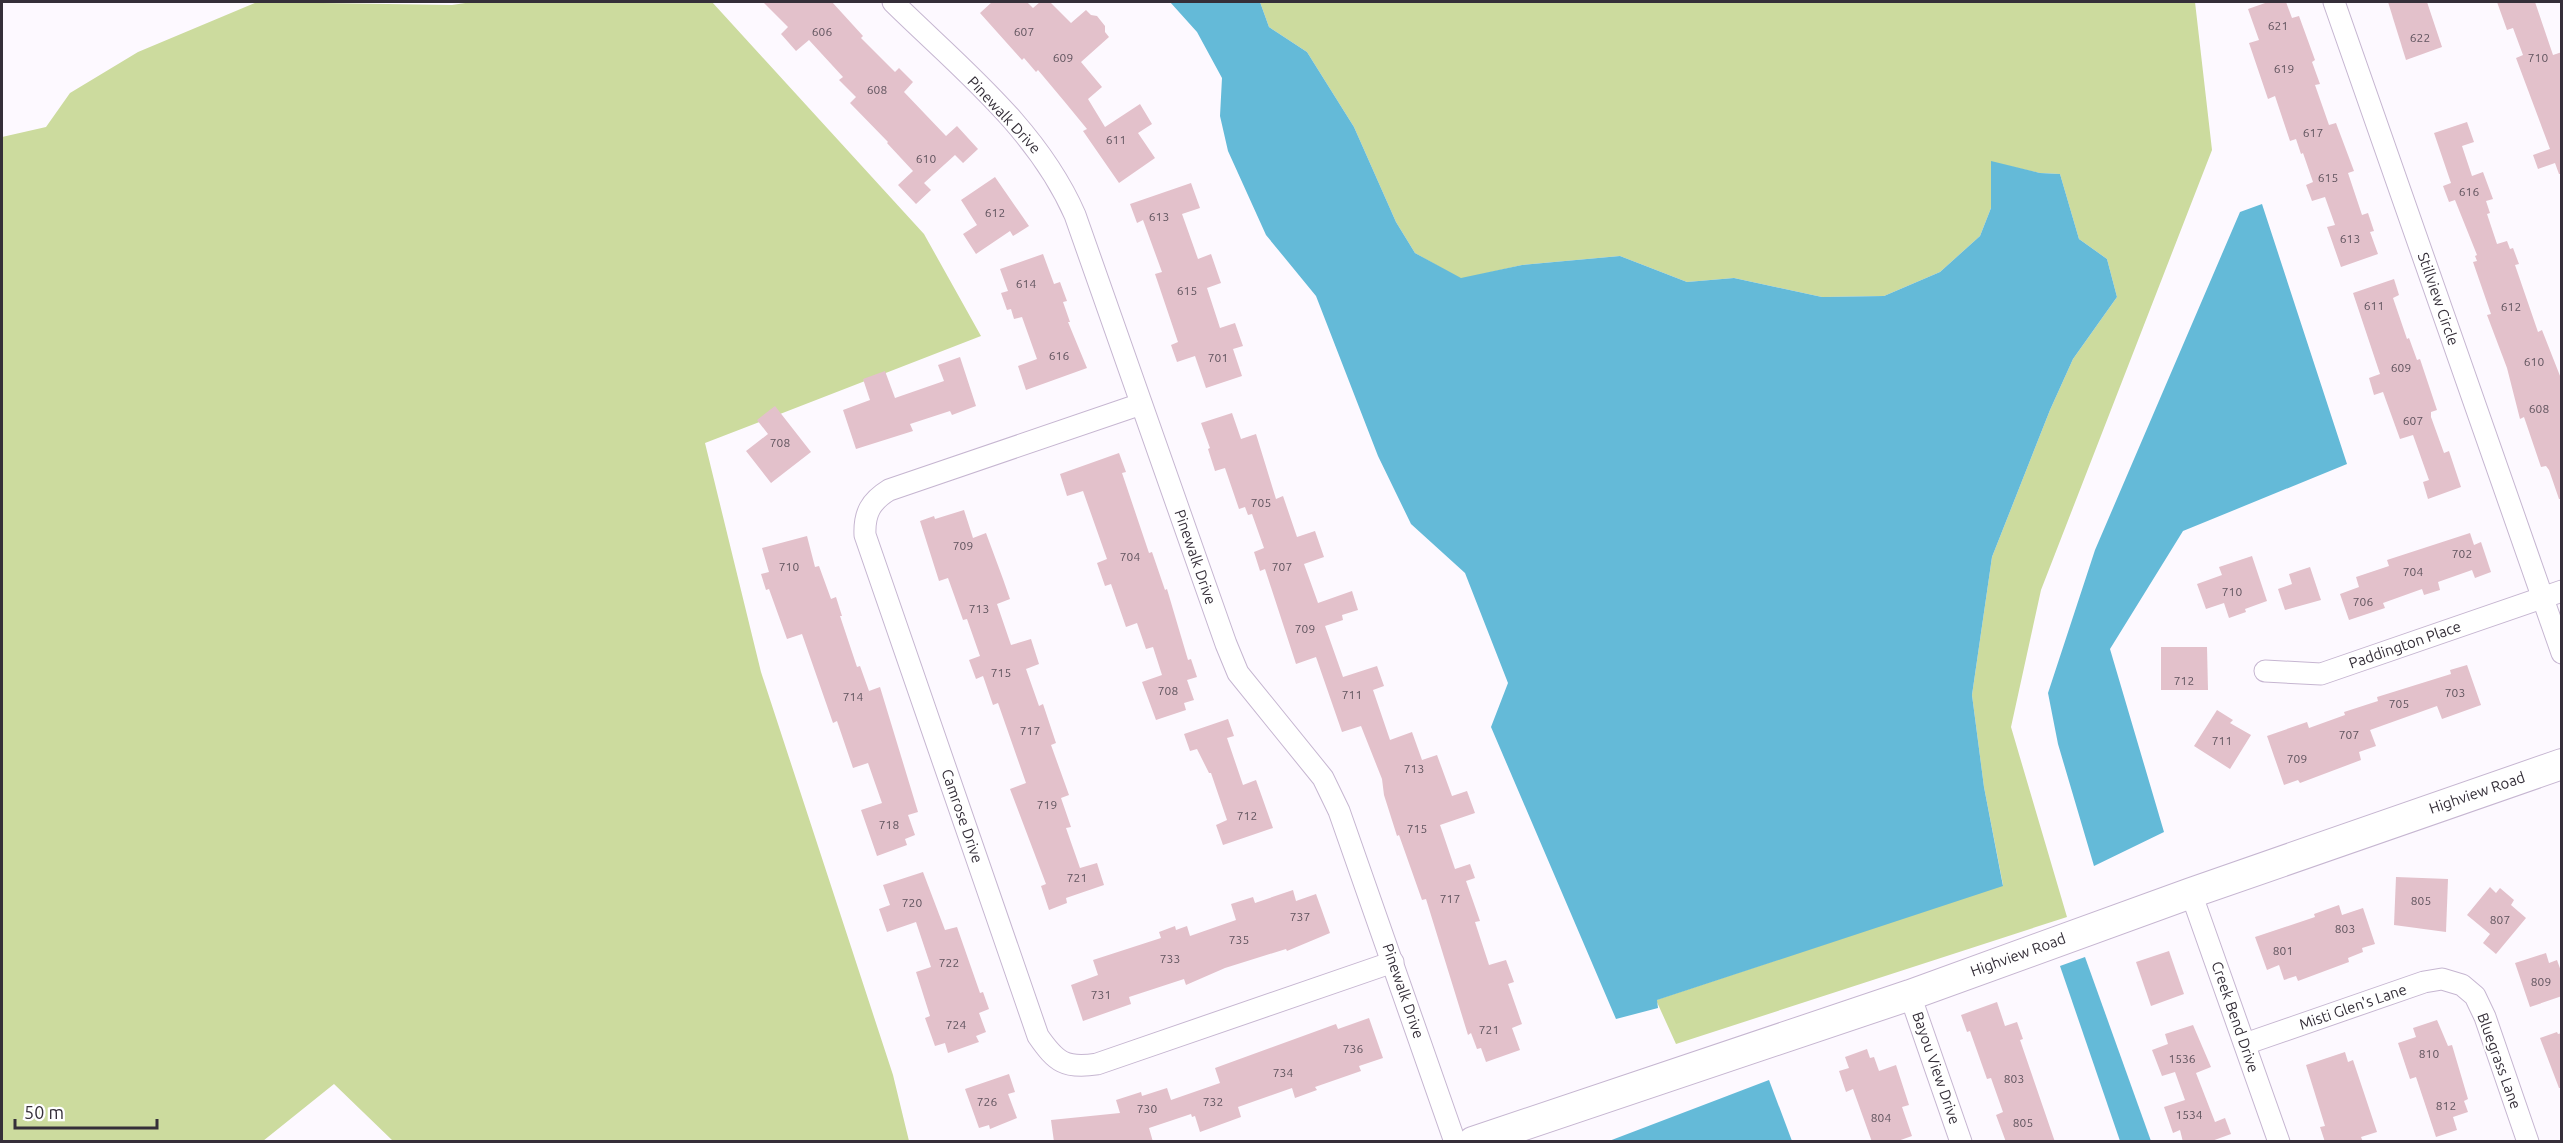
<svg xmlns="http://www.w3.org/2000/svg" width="2563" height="1143" font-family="Ubuntu,sans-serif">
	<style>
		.green { fill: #ccdb9e }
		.water { fill: #64bad8 }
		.building { fill: #e3c1cb }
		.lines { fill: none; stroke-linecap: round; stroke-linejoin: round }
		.street-casing { stroke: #c6b6d1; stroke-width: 23 }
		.secondary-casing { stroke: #c6b6d1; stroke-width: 32 }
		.street { stroke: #fff; stroke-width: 21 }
		.secondary { stroke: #fff; stroke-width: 30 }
		.labels { text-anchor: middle; stroke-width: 4.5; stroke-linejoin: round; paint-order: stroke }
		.number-label { font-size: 12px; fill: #60545e }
		.street-label { font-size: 15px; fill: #352f39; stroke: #fff }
	</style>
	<rect width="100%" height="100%" fill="#fdf9ff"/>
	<g class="green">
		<path d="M257,2L452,5L472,2H712L924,234L981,336L705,443L761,672L893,1075L909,1141H393L334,1084L263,1141H2V137L46,127L70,93L138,52Z"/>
		<path d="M1260,2H2195L2212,150L2041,590L2011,727L2067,917L1676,1044L1656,1000L2003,885L1984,787L1972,695L1992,557L2050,410L2073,359L2117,297L2107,259L2079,239L2060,174L2040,173L1991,162V208L1980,236L1940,272L1884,296L1822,297L1734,278L1687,282L1620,256L1522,265L1461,279L1415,253L1396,222L1354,127L1307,52L1269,27Z"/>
	</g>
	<g class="water">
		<path d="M1170,2H1260L1269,27L1307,52L1354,127L1396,222L1415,253L1461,278L1522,265L1620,256L1687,282L1734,278L1822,297L1884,296L1940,272L1980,236L1991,208V161L2040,173L2060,174L2079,239L2107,259L2117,297L2073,359L2050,410L1992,557L1972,695L1984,787L2003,886L1657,1000L1658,1008L1616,1019L1491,727L1508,683L1465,573L1411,524L1378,456L1316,296L1266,235L1228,151L1220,116L1222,78L1197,32Z"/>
		<path d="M2262,204L2347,464L2183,531L2110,649L2164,832L2094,866L2058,744L2048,693L2095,550L2240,212Z"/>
		<path d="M2085,957L2151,1141H2120L2060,966Z"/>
		<path d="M1769,1080L1792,1141H1609Z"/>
	</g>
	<g class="building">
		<path d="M763,2H832L863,36L861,38L895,72L899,68L913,82L904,92L946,136L957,126L978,149L963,163L955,155L924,183L931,190L916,204L898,185L913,171L887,143L888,142L850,103L856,97L839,80L843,77L809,40L796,51L781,34L788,27Z"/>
		<path d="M992,2H1027L1033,8L1040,2H1050L1071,23L1086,10L1091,15L1097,16L1105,26V32L1109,37L1081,62L1102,87L1088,99L1105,127L1140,104L1152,124L1138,133L1155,158L1119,183L1083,131L1087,129L1064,101L1038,70L1036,72L1024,58L1022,60L980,13Z"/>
		<path d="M2268,2H2286L2292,18L2299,16L2315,60L2312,62L2320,84L2315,85L2329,125L2336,123L2354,171L2348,173L2362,215L2368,213L2374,231L2370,232L2378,254L2341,267L2327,227L2335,225L2325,197L2312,201L2306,185L2313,182L2303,153L2301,154L2296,139L2290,141L2275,96L2268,99L2249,43L2259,40L2248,9Z"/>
		<path d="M2388,2H2427L2442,47L2406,60Z"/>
		<path d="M2497,2H2535L2553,55L2562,52V174H2559L2555,163L2538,169L2533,155L2550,149L2516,58L2523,55L2513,28L2507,30Z"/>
		<path d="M2467,122L2474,142L2462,146L2472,176L2483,172L2493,199L2486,201L2490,213L2487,214L2497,244L2507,241L2510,249L2513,248L2519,264L2515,265L2538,332L2542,330L2562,381V499H2559L2549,470L2546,466L2541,467L2524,417L2520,419L2507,368L2487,315L2491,314L2473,262L2477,261L2475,256L2477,255L2455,200L2449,202L2443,186L2451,183L2434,133Z"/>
		<path d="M995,177L1029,226L1013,236L1010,231L976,254L963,234L977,225L961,200Z"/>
		<path d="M1191,183L1200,208L1182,214L1198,259L1211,254L1221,283L1207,288L1220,328L1235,323L1243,346L1233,349L1242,376L1206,388L1195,356L1177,362L1171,345L1178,342L1155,274L1162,272L1143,220L1137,223L1130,204Z"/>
		<path d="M1043,254L1054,284L1060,282L1067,301L1063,302L1070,322H1068L1087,368L1026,390L1018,366L1037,359L1022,317L1014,319L1011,309L1007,310L1001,293L1008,291L1000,269Z"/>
		<path d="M2394,279L2399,295L2393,298L2407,339L2409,338L2417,360L2420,359L2437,410L2431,412V417L2444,453L2449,451L2461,487L2428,499L2423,482L2429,480L2413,435L2400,439L2383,392L2374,395L2369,378L2380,374L2353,293Z"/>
		<path d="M960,357L976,406L952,415L950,411L910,424L913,431L856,449L843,410L870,400L863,379L885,371L895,398L944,381L938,365Z"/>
		<path d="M775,406L811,452L771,483L746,451L768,434L757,420Z"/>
		<path d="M1232,413L1241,439L1256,434L1276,499L1283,496L1297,537L1315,531L1324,557L1304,564L1318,603L1352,591L1358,610L1342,615L1343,620L1325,626L1343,677L1377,666L1384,686L1373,690L1390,740L1412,732L1422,760L1437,755L1452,796L1467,791L1475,813L1440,825L1455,869L1470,864L1475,878L1466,881L1480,921L1475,922L1489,965L1506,960L1514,982L1508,984L1522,1024L1512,1028L1520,1050L1486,1062L1481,1048L1477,1049L1471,1033L1468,1035L1426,899L1422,900L1399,835L1397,836L1384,795L1382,779L1361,726L1342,732L1316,657L1296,664L1265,569L1260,571L1254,552L1264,548L1252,514L1248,515L1245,507L1239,509L1225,468L1215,471L1208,449L1210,448L1201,423Z"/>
		<path d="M1119,453L1126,472L1122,473L1149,553L1152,552L1165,590L1167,589L1188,660L1191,659L1197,677L1187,680L1194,700L1184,703L1186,710L1156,720L1142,682L1162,675L1153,647L1146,649L1137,623L1126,627L1111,584L1105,586L1097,563L1107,559L1083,491L1067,496L1060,474Z"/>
		<path d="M964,510L973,538L986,533L1003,579L1010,599L997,604L1011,645L1031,639L1039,664L1026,669L1039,706L1043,704L1056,743L1051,745L1069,795L1061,798L1071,827L1066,828L1080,868L1097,863L1104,885L1066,898L1067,903L1049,910L1041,886L1046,884L1010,789L1026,783L998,703L993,705L983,676L976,679L969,660L980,656L967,619L963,620L948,578L939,581L920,521L934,516L935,519Z"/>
		<path d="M2470,533L2474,545L2481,542L2491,572L2475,578L2472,570L2438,582L2440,590L2424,595L2422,589L2383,603L2385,608L2349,620L2340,594L2359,587L2356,577L2389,566L2387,560Z"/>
		<path d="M807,536L815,567L819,566L831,599L836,597L842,616H840L857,667L860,666L869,691L880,687L918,812L908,815L915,835L905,839L907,845L877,856L861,810L882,803L868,763L853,768L837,721L833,723L802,634L787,639L769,589L766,590L761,574L769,572L762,548Z"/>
		<path d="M2252,556L2267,601L2245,609L2246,612L2229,618L2224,603L2206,609L2197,584L2222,575L2219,567Z"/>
		<path d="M2310,567L2321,600L2285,610L2278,589L2292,584L2289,574Z"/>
		<path d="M2161,647H2207L2208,690H2161Z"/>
		<path d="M2467,665L2481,705L2442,719L2437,706L2370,730L2376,746L2359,752L2361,760L2300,783L2298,780L2284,785L2267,736L2307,722L2309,728L2345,715L2344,712L2378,701L2377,697L2451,674L2450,670Z"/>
		<path d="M2217,710L2233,720L2230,723L2251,735L2230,769L2194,746Z"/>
		<path d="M1228,719L1234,736L1227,738L1243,785L1256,780L1273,828L1223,845L1216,825L1227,820L1211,773H1209L1197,749L1190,751L1184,734Z"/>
		<path d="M923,872L945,930L957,927L980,993L983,992L989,1009L979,1013L986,1032L976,1036L979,1042L948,1053L945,1043L935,1046L925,1018L930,1016L916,972L931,967L916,922L887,932L879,909L890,905L883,885Z"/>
		<path d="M2396,877L2448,879L2446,932L2394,925Z"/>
		<path d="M2490,887L2496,893L2500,888L2514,900L2511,905L2526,918L2496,954L2483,943L2490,934L2467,915Z"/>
		<path d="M1293,890L1296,901L1316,894L1330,933L1287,951L1286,949L1225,968L1186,985L1184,979L1129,997L1131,1004L1083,1021L1071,985L1098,975L1093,960L1161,938L1159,932L1175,926L1176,930L1187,926L1190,936L1236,920L1231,904L1253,897L1255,903Z"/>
		<path d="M2339,905L2342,915L2363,908L2375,944L2362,948L2363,952L2348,958L2349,962L2298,981L2296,976L2284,980L2279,965L2267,970L2255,937L2315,917L2314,914Z"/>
		<path d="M2169,951L2184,994L2151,1006L2136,962Z"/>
		<path d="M2546,953L2549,963L2557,960L2562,974V996L2530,1007L2515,963Z"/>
		<path d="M1997,1002L2005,1026L2017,1022L2023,1039L2020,1040L2055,1142H2006L1996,1115L2003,1112L1991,1078L1987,1079L1970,1031L1967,1032L1961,1015Z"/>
		<path d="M1369,1018L1383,1058L1359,1066L1361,1071L1315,1087L1317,1090L1295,1098L1292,1088L1238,1107L1241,1117L1200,1132L1195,1116L1192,1117L1191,1114L1149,1128L1153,1142H1054L1051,1120L1120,1113L1116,1100L1141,1092L1142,1096L1167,1088L1171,1100L1220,1083L1215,1068L1336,1024L1338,1029Z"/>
		<path d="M2437,1020L2448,1046L2452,1045L2468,1099L2464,1101L2468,1112L2453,1117L2457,1130L2436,1137L2416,1077L2410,1079L2398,1043L2416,1037L2413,1028Z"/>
		<path d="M2193,1025L2211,1067L2196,1073L2215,1122L2225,1118L2231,1134L2209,1142H2183L2180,1130L2173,1133L2164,1107L2185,1100L2175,1072L2162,1076L2152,1050L2168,1044L2165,1034Z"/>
		<path d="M2557,1032L2558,1034L2562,1033V1088H2559L2540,1038Z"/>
		<path d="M1867,1049L1870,1058L1874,1057L1879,1071L1896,1065L1909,1105L1902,1107L1912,1136L1895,1142H1872L1853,1089L1846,1092L1839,1071L1849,1068L1845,1057Z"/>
		<path d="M2345,1052L2348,1062L2353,1060L2377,1132L2361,1137L2363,1142H2325L2320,1127L2325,1126L2306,1065Z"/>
		<path d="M1009,1074L1015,1092L1008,1094L1017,1118L990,1129L989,1125L979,1128L965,1089Z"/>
	</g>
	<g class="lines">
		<g class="street-casing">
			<g id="street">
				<path d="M893,2C959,67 1037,128 1075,215L1226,644L1238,673L1323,778L1339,811L1455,1142"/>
				<path d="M2334,2L2562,653"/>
				<path d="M1141,404L889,490C871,501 864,513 865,535L1038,1036C1056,1062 1065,1069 1097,1064L1393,962"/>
				<path d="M2265,671L2321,674L2562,591"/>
				<path d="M2191,893L2279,1142"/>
				<path d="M1910,995L1961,1142"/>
				<path d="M2245,1044L2424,982L2442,979L2462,985L2475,996L2485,1017L2528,1142"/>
			</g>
		</g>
		<g class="secondary-casing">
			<path id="secondary" d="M1473,1142L1910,995L2191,893L2562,764"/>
		</g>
		<use href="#street" class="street"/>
		<use href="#secondary" class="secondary"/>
	</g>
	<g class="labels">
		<g class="number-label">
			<text x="2278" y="30">621</text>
			<text x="822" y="36">606</text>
			<text x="1024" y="36">607</text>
			<text x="2420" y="42">622</text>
			<text x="1063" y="62">609</text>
			<text x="2538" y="62">710</text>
			<text x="2284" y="73">619</text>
			<text x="877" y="94">608</text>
			<text x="2313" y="137">617</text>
			<text x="1116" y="144">611</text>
			<text x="926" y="163">610</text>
			<text x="2328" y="182">615</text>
			<text x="2469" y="196">616</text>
			<text x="995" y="217">612</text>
			<text x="1159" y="221">613</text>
			<text x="2350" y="243">613</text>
			<text x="1026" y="288">614</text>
			<text x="1187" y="295">615</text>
			<text x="2374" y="310">611</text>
			<text x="2511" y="311">612</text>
			<text x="1059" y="360">616</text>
			<text x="1218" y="362">701</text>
			<text x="2534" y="366">610</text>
			<text x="2401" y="372">609</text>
			<text x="2539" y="413">608</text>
			<text x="2413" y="425">607</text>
			<text x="780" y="447">708</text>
			<text x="1261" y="507">705</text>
			<text x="963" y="550">709</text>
			<text x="2462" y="558">702</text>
			<text x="1130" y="561">704</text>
			<text x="789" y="571">710</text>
			<text x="1282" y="571">707</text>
			<text x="2413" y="576">704</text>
			<text x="2232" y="596">710</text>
			<text x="2363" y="606">706</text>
			<text x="979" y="613">713</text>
			<text x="1305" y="633">709</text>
			<text x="1001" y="677">715</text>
			<text x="2184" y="685">712</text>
			<text x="1168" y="695">708</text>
			<text x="2455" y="697">703</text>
			<text x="1352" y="699">711</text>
			<text x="853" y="701">714</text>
			<text x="2399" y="708">705</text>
			<text x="1030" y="735">717</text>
			<text x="2349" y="739">707</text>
			<text x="2222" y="745">711</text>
			<text x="2297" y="763">709</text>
			<text x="1414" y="773">713</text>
			<text x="1047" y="809">719</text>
			<text x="1247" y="820">712</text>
			<text x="889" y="829">718</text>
			<text x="1417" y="833">715</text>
			<text x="1077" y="882">721</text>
			<text x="1450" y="903">717</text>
			<text x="2421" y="905">805</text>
			<text x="912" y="907">720</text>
			<text x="1300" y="921">737</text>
			<text x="2500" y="924">807</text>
			<text x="2345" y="933">803</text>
			<text x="1239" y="944">735</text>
			<text x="2283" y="955">801</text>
			<text x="1170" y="963">733</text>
			<text x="949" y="967">722</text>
			<text x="2541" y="986">809</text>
			<text x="1101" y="999">731</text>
			<text x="956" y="1029">724</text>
			<text x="1489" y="1034">721</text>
			<text x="1353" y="1053">736</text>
			<text x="2429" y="1058">810</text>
			<text x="2182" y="1063">1536</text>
			<text x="1283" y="1077">734</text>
			<text x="2014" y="1083">803</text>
			<text x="987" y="1106">726</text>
			<text x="1213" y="1106">732</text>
			<text x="2446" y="1110">812</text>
			<text x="1147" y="1113">730</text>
			<text x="2189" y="1119">1534</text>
			<text x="1881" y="1122">804</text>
			<text x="2023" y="1127">805</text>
		</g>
		<g class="street-label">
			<text transform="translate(1004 115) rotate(47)" y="5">Pinewalk Drive</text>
			<text transform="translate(2438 299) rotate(71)" y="5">Stillview Circle</text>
			<text transform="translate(1195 557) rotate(71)" y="5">Pinewalk Drive</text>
			<text transform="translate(2405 645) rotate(-19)" y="5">Paddington Place</text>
			<text transform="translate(2477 793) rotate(-19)" y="5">Highview Road</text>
			<text transform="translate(962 816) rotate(71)" y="5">Camrose Drive</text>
			<text transform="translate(2018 955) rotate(-20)" y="5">Highview Road</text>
			<text transform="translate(1403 991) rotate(71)" y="5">Pinewalk Drive</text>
			<text transform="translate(2353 1007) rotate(-19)" y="5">Misti Glen's Lane</text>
			<text transform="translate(2235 1017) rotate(71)" y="5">Creek Bend Drive</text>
			<text transform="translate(2499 1061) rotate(70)" y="5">Bluegrass Lane</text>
			<text transform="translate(1936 1068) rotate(71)" y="5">Bayou View Drive</text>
		</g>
	</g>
	<rect width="2563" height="1143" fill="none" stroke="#352f39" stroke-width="6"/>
	<path d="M15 1119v9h142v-9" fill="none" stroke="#352f39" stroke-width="3"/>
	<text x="24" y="1119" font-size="18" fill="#352f39" stroke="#ffffff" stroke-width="4.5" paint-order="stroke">50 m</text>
</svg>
